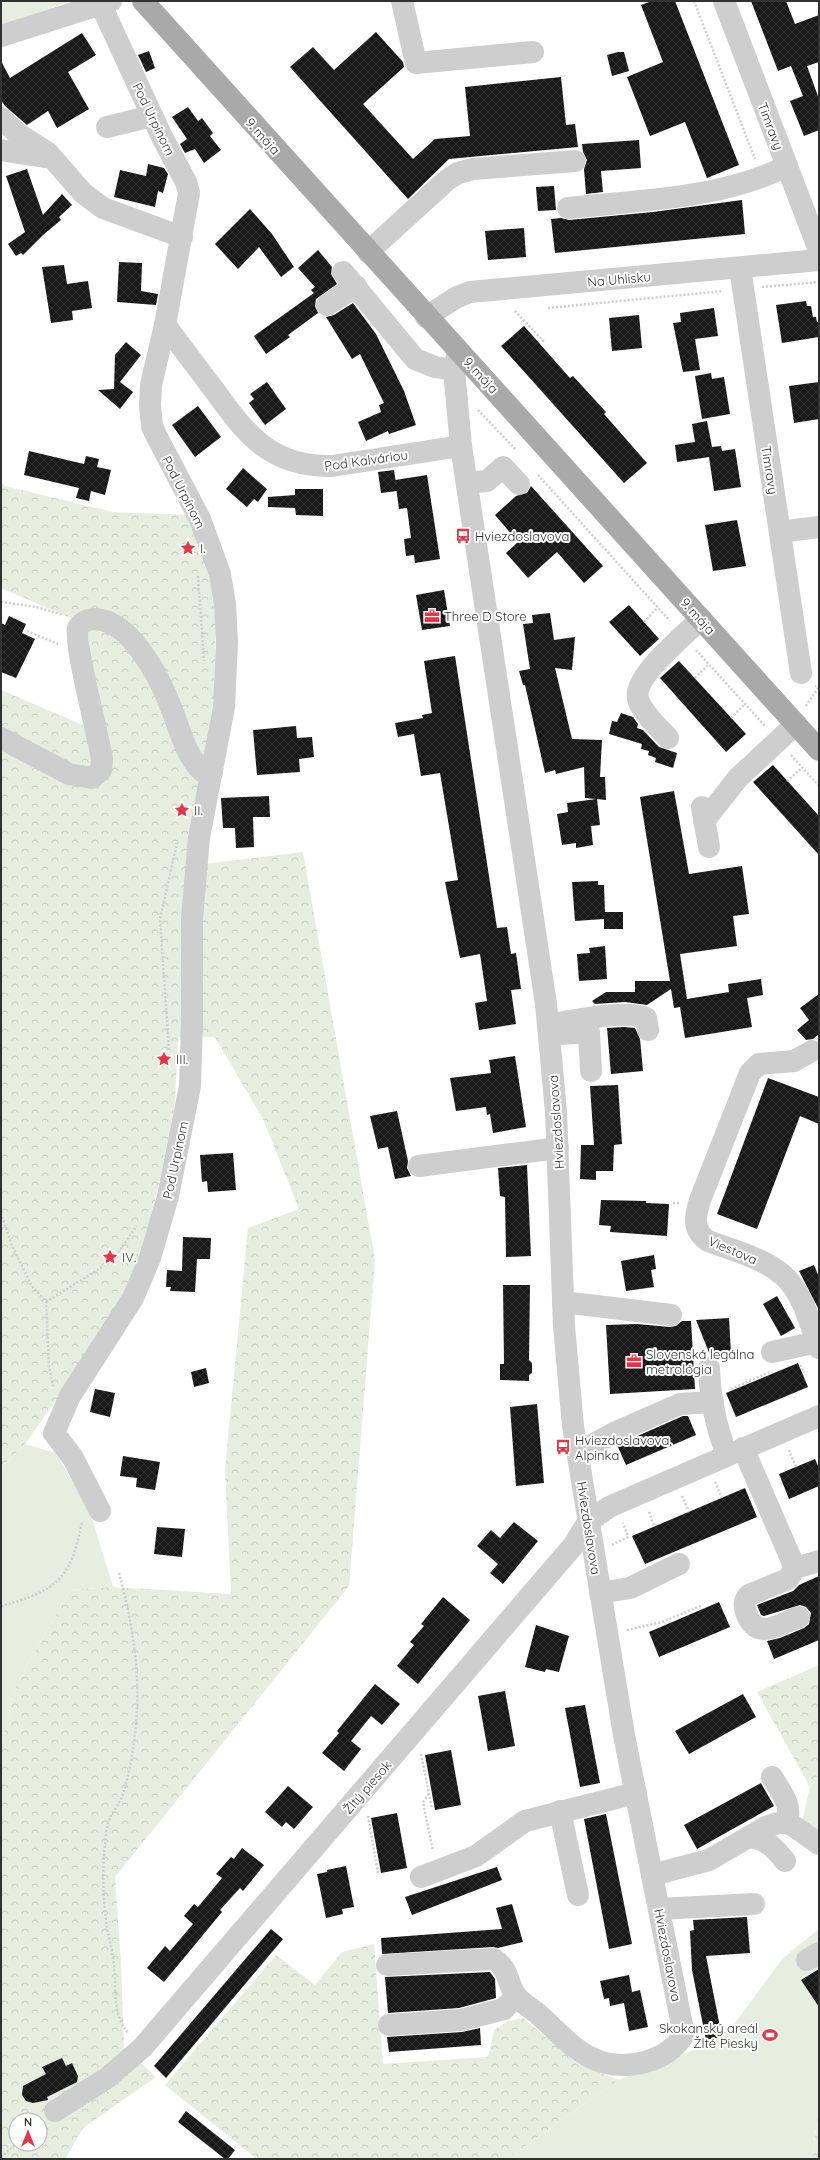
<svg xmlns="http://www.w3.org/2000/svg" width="820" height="2160" font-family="Quicksand,sans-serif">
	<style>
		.green { fill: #e7eedf }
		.forest { fill: url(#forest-crowns); fill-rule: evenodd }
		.building { fill: url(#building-cross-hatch) }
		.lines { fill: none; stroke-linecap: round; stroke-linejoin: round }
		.path { stroke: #cecece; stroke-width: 2.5; stroke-dasharray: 2 2; stroke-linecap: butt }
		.minor { stroke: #cecece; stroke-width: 22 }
		.major { stroke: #a9a9a9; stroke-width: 22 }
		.labels { text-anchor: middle; stroke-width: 4; stroke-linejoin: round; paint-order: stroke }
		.street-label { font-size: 13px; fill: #313131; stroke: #fff }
		.poi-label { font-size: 13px; fill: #313131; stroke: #fff; text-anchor: start }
	</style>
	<defs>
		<pattern id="forest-crowns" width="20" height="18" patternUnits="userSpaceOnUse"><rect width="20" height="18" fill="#e7eedf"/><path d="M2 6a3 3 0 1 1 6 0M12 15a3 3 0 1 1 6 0" fill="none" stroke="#c7cdc0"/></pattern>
		<pattern id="building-cross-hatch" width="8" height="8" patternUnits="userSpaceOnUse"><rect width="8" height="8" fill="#181818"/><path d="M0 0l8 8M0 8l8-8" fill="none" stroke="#313131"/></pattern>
	</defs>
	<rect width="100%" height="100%" fill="#fff"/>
	<g class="green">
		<path d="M12,1H71L1,26V5Z"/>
		<path d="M25,1444L56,1453L90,1512L113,1587L70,1590L16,1685L1,1746V1468Z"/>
		<path d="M819,1665V1683L794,1676Z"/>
		<path d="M819,1775V1836L802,1822L810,1787Z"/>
		<path d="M819,1929V2107L812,2159H507L618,2080L709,2044L733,2026L783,1958Z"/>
	</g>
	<g class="forest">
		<path d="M1,482L5,486L113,512L192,515L208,558L216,617L214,697L187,866L303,852L375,1260L349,1586L115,1877L121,1963L124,2048L156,2077L83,2128L65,2159H1V1746L16,1685L70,1590L113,1587L231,1594L225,1470L248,1228L299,1209L263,1119L215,1037H178L175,1103L159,1184L143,1247L125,1294L71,1379L25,1444L1,1468V690L106,735L78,621L1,588ZM16,2120H40V2144H16Z"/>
		<path d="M794,1676L819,1683V1775L810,1787L757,1692Z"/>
		<path d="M374,1944L383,2064L488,2057L494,2030L508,2021L523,2018L577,2063L618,2080L507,2159H257L165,2085L276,1955L315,1985L342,1952Z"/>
		<path d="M819,2107V2159H812Z"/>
	</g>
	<g class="building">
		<path d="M652,1H675L739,165L707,178L685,122L650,136L627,77L663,62L641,5Z"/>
		<path d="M751,1H786L795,24L819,15V62L807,66L819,99V130L804,136L790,101L803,96L791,66L778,71Z"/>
		<path d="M376,32L403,62L404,67L363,104L413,159L435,139L470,136L465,87L561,77L566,125L575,124L578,147L449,159L408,199L290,67L313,47L334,70Z"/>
		<path d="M82,33L96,55L68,72L89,109L57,128L48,111L27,125L5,106L1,100V61L10,78Z"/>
		<path d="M149,51L155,68L146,72L138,55Z"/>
		<path d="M618,52H624L629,71L612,76L607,55Z"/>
		<path d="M188,107L198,121L202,118L213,133L210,136L221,150L204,163L195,149L185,153L180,144L187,139L172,117Z"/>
		<path d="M639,140L641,168L601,171L603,192L586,194L584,169L587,160L583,152L582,144Z"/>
		<path d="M148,164L164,168L168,174L163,193L158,191L155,207L114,197L120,170L146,176Z"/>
		<path d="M27,169L43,215L62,194L72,205L59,217L61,220L43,235L23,255L21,253L16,256L8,244L25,232L6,176Z"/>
		<path d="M554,186L556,210L538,211L536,187Z"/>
		<path d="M742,200L745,234L555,253L551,219L561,218L569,220L653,212Z"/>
		<path d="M250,209L272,234L294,267L281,277L259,247L238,269L215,244Z"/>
		<path d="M524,228L526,257L488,260L485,231Z"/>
		<path d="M318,250L332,267L331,274L337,284L316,299L315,306L318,313L288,335L290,337L266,354L254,336L314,293L311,290L315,287L298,268Z"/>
		<path d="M119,262L142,263L141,291L158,294L156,305L117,302Z"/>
		<path d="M64,265L67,284L88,281L92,308L72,311L73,320L51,323L42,267Z"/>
		<path d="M806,301L807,306H811L813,317H816L817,322H819V337L782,343L776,305Z"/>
		<path d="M353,303L376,334L404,391L416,425L389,434L388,431L366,441L358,422L381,412L379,405L384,403L360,354L352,359L326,317L334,315Z"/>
		<path d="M714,308L718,336L695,339L700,370L683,372L673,323L681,322L680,313Z"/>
		<path d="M639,315L642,348L612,351L609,318Z"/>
		<path d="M524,326L570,378L573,376L606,412L604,414L647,463L624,483L501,346Z"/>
		<path d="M126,342L141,355L120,382L133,392L120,409L98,390L114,389L115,355Z"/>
		<path d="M711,373L712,379L724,377L730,414L702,419L695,376Z"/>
		<path d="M267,382L286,409L265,425L249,403L254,399L250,394Z"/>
		<path d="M819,382V419L794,423L789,386Z"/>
		<path d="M198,406L221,437L195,457L172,425Z"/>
		<path d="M707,421L712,447L721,446L722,451L735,449L741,487L714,491L709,457L677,462L675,445L695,442L692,424Z"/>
		<path d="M29,451L84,464L86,456L99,459L97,467L111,470L105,495L91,491L89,501L76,498L79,488L24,475Z"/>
		<path d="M243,468L267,489L258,502L254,499L247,507L226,489Z"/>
		<path d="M394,470L397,491L381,493L378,472Z"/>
		<path d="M427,475L440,559L415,563L414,555L406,556L404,539L411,538L407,508L399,509L395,480Z"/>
		<path d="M531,486L603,566L584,583L557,552L528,578L506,553L518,542L495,515L516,496L527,493Z"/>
		<path d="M295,489H323V516L296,515L295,508L268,507V497L295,495Z"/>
		<path d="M737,520L746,566L713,571L705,525Z"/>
		<path d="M444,590L450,626L422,630L416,595Z"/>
		<path d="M629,605L659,639L640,656L609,622Z"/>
		<path d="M550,613L554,640L575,637L572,670L555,668L572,739L602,740L600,777H605L606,800L597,799L600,825L591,826L593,845L576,848V843L562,845L557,814L568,812L567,803L596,799L585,798L584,767L556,774L555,770L545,773L525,685H523L519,671L530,669L523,624L533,623L532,615Z"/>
		<path d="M9,616L26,624L22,633L35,639L16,678L1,672V623L5,625Z"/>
		<path d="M455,656L497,928L507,927L511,954L516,953L521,989L511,990L516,1024L479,1030L475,1003L487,1001L480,954L460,958L445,882L458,880L440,773L421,776L414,734L398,737L395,723L423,718L422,715L432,713L424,661Z"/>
		<path d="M679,661L746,734L726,752L660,678Z"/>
		<path d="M621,713L633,717L638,724L637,728L643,730L659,747L677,753L673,768L655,762L656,758L648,755L649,751L641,749L642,744L609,734L612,721L617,722Z"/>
		<path d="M296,726L297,738L312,737L314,757L299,759L300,772L257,775L253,730Z"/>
		<path d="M773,765L819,816V855L753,782Z"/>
		<path d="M674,791L689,874L742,866L749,914L733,916L737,946L680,954L687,999L729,992L728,984L761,979L763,995L747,998L752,1027L685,1038L680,1007L674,1008L671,989L647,1005L625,1002L595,1004L592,1001L606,992H635V981H670L640,797Z"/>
		<path d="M269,796L270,817H253L254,847L236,848L235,828H223L221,798Z"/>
		<path d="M598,881V885H604L605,912H623V929H604V919L575,921L572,882Z"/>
		<path d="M605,946L607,979L579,981L577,954L590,953L589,948Z"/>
		<path d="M819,994V1034L813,1039L806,1040L797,1030L809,1020L800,1008Z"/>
		<path d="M624,1027L635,1028L640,1039L643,1071L611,1074L607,1028Z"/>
		<path d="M515,1056L526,1127L493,1133L490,1114L487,1115L486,1107L456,1111L450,1078L491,1073L489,1060Z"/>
		<path d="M768,1078L819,1097V1124L800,1116L757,1229L717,1214Z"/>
		<path d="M618,1085L622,1144L614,1145L613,1171H596V1180L580,1179L581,1145H594L590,1086Z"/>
		<path d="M397,1111L408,1161L407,1168L411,1176L395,1179L388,1147L378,1149L370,1116Z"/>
		<path d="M233,1153L236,1190L208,1192L207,1181L202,1182L200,1155Z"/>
		<path d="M527,1165L531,1256L506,1257L505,1197L500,1196L498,1168Z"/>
		<path d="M601,1200L646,1201V1203L669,1204L667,1236L610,1232L611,1226L599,1225Z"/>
		<path d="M183,1237L211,1238L210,1259H197L195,1292L170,1291L171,1287H166L167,1270L182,1271Z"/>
		<path d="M654,1255L656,1269L651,1270L654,1287L626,1291L621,1261Z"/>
		<path d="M814,1265L819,1277V1310L799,1271Z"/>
		<path d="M503,1285H530L529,1360L532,1363V1373L529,1375V1381L500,1380V1364H504Z"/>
		<path d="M777,1296L795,1328L781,1336L763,1304Z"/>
		<path d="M729,1318L731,1354L710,1355L696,1320Z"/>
		<path d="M682,1321H691L695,1389L610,1394L606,1325L637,1324L670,1327L676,1326Z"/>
		<path d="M798,1363L808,1387L736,1417L726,1393Z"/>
		<path d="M206,1368L209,1383L194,1387L191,1372Z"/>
		<path d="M95,1389L115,1393L110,1417L90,1412Z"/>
		<path d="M537,1404L544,1483L516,1486L510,1407Z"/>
		<path d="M683,1416H688L696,1435L626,1465L617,1445Z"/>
		<path d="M123,1456L160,1462L155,1490L136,1487L137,1478L120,1476Z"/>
		<path d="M815,1459L819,1468V1486L789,1499L779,1474Z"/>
		<path d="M745,1488L757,1517L645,1564L632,1536Z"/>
		<path d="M514,1522L538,1541L503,1584L490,1573L498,1564L477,1546L491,1530L500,1538Z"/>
		<path d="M157,1527L185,1529L182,1557L154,1554Z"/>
		<path d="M819,1576V1640L774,1659L767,1641L780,1638L804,1628L809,1624L811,1613L806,1607L800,1605L764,1616L761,1615L757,1605L793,1591L799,1585Z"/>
		<path d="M443,1597L470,1620L418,1684L397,1666L414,1645L410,1642L424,1626L421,1624Z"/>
		<path d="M719,1602L730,1627L659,1657L649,1632Z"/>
		<path d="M536,1625L569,1636L559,1672L546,1669L545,1672L525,1667Z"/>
		<path d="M375,1684L400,1704L382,1725L371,1716L351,1741L361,1749L344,1771L322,1753L339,1733L337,1731Z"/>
		<path d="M505,1691L515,1746L488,1751L478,1696Z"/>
		<path d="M743,1694L756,1717L689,1754L675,1731Z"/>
		<path d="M585,1705L600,1783L580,1787L565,1708Z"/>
		<path d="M451,1750L461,1805L435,1810L425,1755Z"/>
		<path d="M761,1783L774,1806L697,1849L684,1825Z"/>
		<path d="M288,1786L313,1807L294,1829L286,1822L282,1827L265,1812Z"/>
		<path d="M397,1813L407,1868L381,1873L371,1818Z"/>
		<path d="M606,1814L632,1944L609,1949L584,1819Z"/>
		<path d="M242,1848L264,1865L243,1891L240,1888L220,1910L222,1912L164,1982L147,1968L165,1946L170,1951L193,1924L184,1916L194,1904L198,1907L222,1878L216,1874L231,1857L234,1859Z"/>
		<path d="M346,1866L354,1907L342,1909L343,1914L326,1918L317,1874L327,1872V1870Z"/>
		<path d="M497,1867L502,1880L412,1915L405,1897Z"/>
		<path d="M512,1904L523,1942L498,1948L493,1947L382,1954L381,1938L502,1929L496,1908Z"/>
		<path d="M747,1917L750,1953L706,1956L722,2037L706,2040L692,1970L690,1931L694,1930L693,1920Z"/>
		<path d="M271,1929L283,1939L166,2078L154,2066Z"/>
		<path d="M819,1969V2007L801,1980Z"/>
		<path d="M490,1972L495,1979L496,1998L459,2008L388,2013L385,1977Z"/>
		<path d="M629,1975L632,1992L640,1990L648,2027L629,2031L624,2003L610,2006L609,1998L604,1999L600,1981Z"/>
		<path d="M480,2028L481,2045L389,2052L387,2037L462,2032Z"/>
		<path d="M62,2058L66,2066L72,2063L78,2076L77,2082L47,2097L48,2100L33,2103L26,2101L22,2095L23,2086L46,2074L42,2067Z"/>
		<path d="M186,2111L235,2150L228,2159H225L178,2122Z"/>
	</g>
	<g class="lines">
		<g class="path">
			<path d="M694,1L755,159"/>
			<path d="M762,287L819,282"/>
			<path d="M548,308L723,291"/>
			<path d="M515,311L545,343"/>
			<path d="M478,410L516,450"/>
			<path d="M538,475L670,621"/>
			<path d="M198,576L204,661"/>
			<path d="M1,602L37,607L63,615"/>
			<path d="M644,622L658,607"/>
			<path d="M27,631L58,644"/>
			<path d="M696,650L765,726"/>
			<path d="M695,678L709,664"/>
			<path d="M806,706L818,688L815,686"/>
			<path d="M731,718L745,704"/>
			<path d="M791,755L819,786"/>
			<path d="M787,781L802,768"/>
			<path d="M818,814L819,813"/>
			<path d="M169,1050L160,919L177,843"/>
			<path d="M673,1203H679"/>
			<path d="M1,1213L11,1243L31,1285L46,1302L49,1366L53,1386"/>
			<path d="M46,1302L112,1261L137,1226"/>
			<path d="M800,1365L804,1373"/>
			<path d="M731,1389L770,1372"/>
			<path d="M789,1450L796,1467"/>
			<path d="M715,1482L722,1498"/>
			<path d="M682,1496L689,1512"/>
			<path d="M649,1512L654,1526"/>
			<path d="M612,1545L628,1537L623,1523"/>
			<path d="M119,1573C132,1621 141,1673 136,1723C134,1747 130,1772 123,1794C120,1803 114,1810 110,1818C106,1826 106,1837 105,1845C102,1871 103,1901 107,1927C109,1940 113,1952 114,1966C117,1990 111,2014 129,2034"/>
			<path d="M1,1606C57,1591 71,1579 82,1522"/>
			<path d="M627,1630L662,1622L703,1605"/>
			<path d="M421,1754L432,1809"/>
			<path d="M429,1794L423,1802L433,1851"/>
			<path d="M368,1816L378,1873"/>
			<path d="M1,2157L16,2144"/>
		</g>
		<g class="minor">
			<path d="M402,1L416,63L533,52"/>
			<path d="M724,1L819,250"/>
			<path d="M1,36L111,1"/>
			<path d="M1,118L17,133L48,153L83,193L103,208L182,237"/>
			<path d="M107,127L152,116"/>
			<path d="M1,150L44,157"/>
			<path d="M568,208C641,200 721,199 787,166"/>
			<path d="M368,252L447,180L458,173L473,169L575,161"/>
			<path d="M740,268L801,673"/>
			<path d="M343,272L415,359L435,367L454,370"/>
			<path d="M327,305L356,286"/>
			<path d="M426,317L457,297L470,292L819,260"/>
			<path d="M165,325C182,347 198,369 215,391C247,436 272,467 332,466L461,446"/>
			<path d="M467,483L487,481L503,467L519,484"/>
			<path d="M780,532L819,527"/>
			<path d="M1,738L69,774L92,778L101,770L102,759C99,739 73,639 78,628C81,622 89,619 96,619C130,621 159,676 170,705C180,728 184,754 203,772H212"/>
			<path d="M668,738C658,727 642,713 638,699C632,677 686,634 701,619"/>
			<path d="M702,807L709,847"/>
			<path d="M704,821L738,778L796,724"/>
			<path d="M548,1025C573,1021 623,1009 646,1018L648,1030"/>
			<path d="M560,1034L589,1032L591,1071"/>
			<path d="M812,1051L794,1061L759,1064L750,1073L700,1200C695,1216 692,1230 708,1241C732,1250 764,1258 784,1276C803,1293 810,1324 819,1348"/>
			<path d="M419,1166L558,1148"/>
			<path d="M563,1302L671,1315"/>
			<path d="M772,1352L817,1342"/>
			<path d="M709,1368C710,1398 716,1427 727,1455"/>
			<path d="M743,1448L795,1568"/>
			<path d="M577,1453L616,1432L680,1404L713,1402"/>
			<path d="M100,1511L73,1458L54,1433L70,1396L133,1298L150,1258L168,1196L190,1086L192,1021V918L199,838L224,707L227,642L225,604L220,574L200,519L156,435L152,426L150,405L151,385L165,325L189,193L186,182L162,137L101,5"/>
			<path d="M600,1593L630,1588L679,1564"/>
			<path d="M799,1617C779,1624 758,1641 747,1615C744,1606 743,1602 749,1595L788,1579L795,1568L819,1561"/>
			<path d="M772,1777C782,1794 792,1803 787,1823"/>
			<path d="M560,1811L578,1895"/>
			<path d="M750,1837C767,1840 774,1847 785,1861"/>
			<path d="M652,1875L709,1860L766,1827L778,1823H787L795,1827L819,1844"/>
			<path d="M421,1877L476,1856L525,1821L636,1793"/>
			<path d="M659,1909L754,1904"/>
			<path d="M807,1960L819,1953"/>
			<path d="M387,1965L494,1959C511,1971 506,1984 517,1997C523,2004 531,2008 538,2014C572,2045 594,2075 645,2062C662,2057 674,2050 684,2035L624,1735L573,1426L564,1326L556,1112L546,1004L461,446L454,370L458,351"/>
			<path d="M389,2025L461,2020L504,2009L516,1996"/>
			<path d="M55,2111L107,2078L142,2048L573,1546L588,1522L609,1507L819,1416"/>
		</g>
		<path class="major" d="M143,1L819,750"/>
	</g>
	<defs>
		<g id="bus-bare" transform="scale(1.2)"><path d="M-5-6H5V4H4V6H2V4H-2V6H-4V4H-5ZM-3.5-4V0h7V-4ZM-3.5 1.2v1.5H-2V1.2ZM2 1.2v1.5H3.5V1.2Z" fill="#e53647" stroke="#fff" stroke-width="2.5" paint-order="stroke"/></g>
		<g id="sight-bare" transform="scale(1.2)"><path d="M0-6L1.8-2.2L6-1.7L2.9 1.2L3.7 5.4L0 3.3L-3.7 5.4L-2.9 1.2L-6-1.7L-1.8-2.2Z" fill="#e53647" stroke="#fff" stroke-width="2.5" paint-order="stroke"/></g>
		<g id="office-bare" transform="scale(1.2)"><path d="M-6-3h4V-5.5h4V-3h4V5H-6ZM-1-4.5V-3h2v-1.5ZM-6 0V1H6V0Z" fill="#e53647" stroke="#fff" stroke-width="2.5" paint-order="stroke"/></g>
		<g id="stadium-bare" transform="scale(1.2)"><path d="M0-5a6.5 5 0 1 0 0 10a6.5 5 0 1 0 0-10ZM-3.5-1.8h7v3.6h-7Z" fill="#e53647" stroke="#fff" stroke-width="2.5" paint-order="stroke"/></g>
	</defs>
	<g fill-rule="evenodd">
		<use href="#bus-bare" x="463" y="536"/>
		<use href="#sight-bare" x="188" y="548"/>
		<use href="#office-bare" x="432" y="616"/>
		<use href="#sight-bare" x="182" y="810"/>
		<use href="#sight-bare" x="164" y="1059"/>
		<use href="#sight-bare" x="110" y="1257"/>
		<use href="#office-bare" x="634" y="1361"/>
		<use href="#bus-bare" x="563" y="1447"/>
		<use href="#stadium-bare" x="770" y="2035"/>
	</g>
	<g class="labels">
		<g class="street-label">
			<text transform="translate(154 119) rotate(64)" y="5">Pod Urpínom</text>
			<text transform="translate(771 126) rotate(69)" y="5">Timravy</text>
			<text transform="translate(263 136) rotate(48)" y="5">9. mája</text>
			<text transform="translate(619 279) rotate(-5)" y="5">Na Uhlisku</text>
			<text transform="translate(481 375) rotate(47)" y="5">9. mája</text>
			<text transform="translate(366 460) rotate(-8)" y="5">Pod Kalváriou</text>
			<text transform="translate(770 470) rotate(81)" y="5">Timravy</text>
			<text transform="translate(184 492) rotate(63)" y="5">Pod Urpínom</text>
			<text transform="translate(698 616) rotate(48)" y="5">9. mája</text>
			<text transform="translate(556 1122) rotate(-94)" y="5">Hviezdoslavova</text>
			<text transform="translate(175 1160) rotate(-78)" y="5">Pod Urpínom</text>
			<text transform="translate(733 1250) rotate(23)" y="5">Viestova</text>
			<text transform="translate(589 1528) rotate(81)" y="5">Hviezdoslavova</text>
			<text transform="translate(367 1787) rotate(-49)" y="5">Žltý piesok</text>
			<text transform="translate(668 1955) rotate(79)" y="5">Hviezdoslavova</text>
		</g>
		<g class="poi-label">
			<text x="475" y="541">Hviezdoslavova</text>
			<text x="200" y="553">I.</text>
			<text x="444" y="621">Three D Store</text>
			<text x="194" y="815">II.</text>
			<text x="176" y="1064">III.</text>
			<text x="122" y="1262">IV.</text>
			<text x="646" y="1359">Slovenská legálna<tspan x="646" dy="15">metrológia</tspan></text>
			<text x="575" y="1445">Hviezdoslavova,<tspan x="575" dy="15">Alpinka</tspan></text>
			<text x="758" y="2033" text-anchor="end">Skokanský areál<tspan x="758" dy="15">Žlté Piesky</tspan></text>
		</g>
	</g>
	<rect width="820" height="2160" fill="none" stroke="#313131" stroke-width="4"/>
	<g transform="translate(28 2132)"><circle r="19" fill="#ffffff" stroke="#adadad"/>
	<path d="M0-3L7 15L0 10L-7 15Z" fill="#e53647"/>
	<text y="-6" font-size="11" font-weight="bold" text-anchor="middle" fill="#313131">N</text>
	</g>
</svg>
